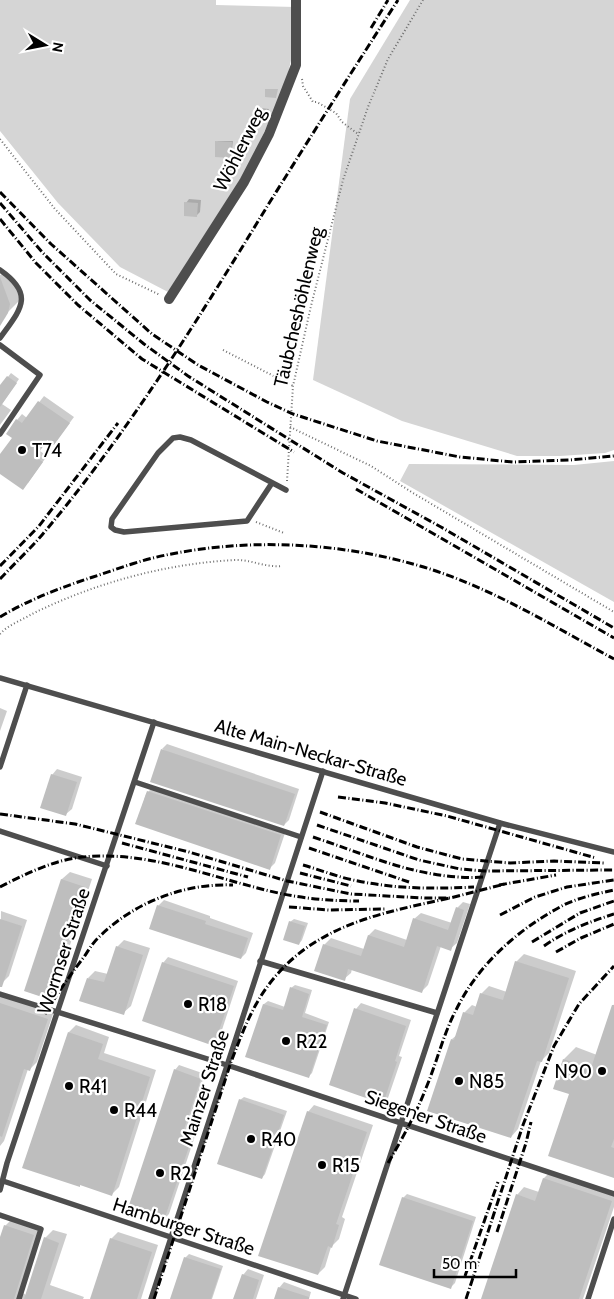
<svg xmlns="http://www.w3.org/2000/svg" width="614" height="1299" font-family="Cabin,sans-serif">
	<style>
		.green { fill: #d5d5d5 }
		.shadow { fill: #0003 }
		.building { fill: #bebebe }
		.lines { fill: none; stroke-linecap: round; stroke-linejoin: round }
		.path { stroke: #707070; stroke-width: 2; stroke-dasharray: 1 2.5; stroke-linecap: butt }
		.service { stroke: #4e4e4e; stroke-width: 5.5 }
		.minor { stroke: #4e4e4e; stroke-width: 10 }
		.rail { stroke: #000; stroke-width: 3; stroke-dasharray: 8 2.5 1 2.5; stroke-linecap: butt }
		.poi-dot { fill: #000; stroke: #fff; stroke-width: 2 }
		.labels { text-anchor: middle; stroke-width: 4.5; stroke-linejoin: round; paint-order: stroke }
		.street-label { font-size: 19px; fill: #000; stroke: #fff }
		.poi-label { font-size: 19px; fill: #000; stroke: #fff; text-anchor: start }
	</style>
	<rect width="100%" height="100%" fill="#fff"/>
	<g class="green">
		<path d="M0,0H216V5L296,7V38L285,87L248,167L168,292L120,267L58,203L0,131Z"/>
		<path d="M410,0H614V450L605,453L560,456H517L402,421L313,380L350,99Z"/>
		<path d="M614,461V602L400,481L409,464L574,465Z"/>
	</g>
	<g class="shadow">
		<path d="M260,108L269,109L267,117L258,110Z"/>
		<path d="M218,141H233L231,157L217,142Z"/>
		<path d="M189,199L201,200L200,212L197,215L186,203Z"/>
		<path d="M2,274L19,286V301L0,320V275Z"/>
		<path d="M11,373L19,379L2,404L11,410L0,425V387Z"/>
		<path d="M44,396L74,417L54,444L48,439L40,451L47,456L28,483L0,472V456L13,437L17,420L22,414L27,418Z"/>
		<path d="M0,708L7,711L0,731Z"/>
		<path d="M167,744L299,789L289,820L284,825L162,749Z"/>
		<path d="M57,769L82,777L72,809L66,814L52,775Z"/>
		<path d="M154,786L286,830L275,863L269,869L137,823L146,794Z"/>
		<path d="M70,872L92,879L55,990L48,998L26,990L62,879Z"/>
		<path d="M164,900L210,916V918L253,933L246,953L241,958L158,906Z"/>
		<path d="M463,902L470,904L457,943L450,949L441,946L428,985L421,992L352,969L351,973L344,979L324,945L331,938L364,949L369,935L375,929L407,940L414,919L421,913L452,923L457,908Z"/>
		<path d="M1,911L27,920L9,976L3,982L0,981Z"/>
		<path d="M294,919L308,923L302,940L299,944L290,922Z"/>
		<path d="M124,940L150,948L131,1006L123,1013L88,978L95,971L108,974L117,947Z"/>
		<path d="M524,954L576,971L549,1053L541,1061L518,1129L511,1137L452,1039L458,1034L464,1013L472,1005L477,1007L481,994L489,986L507,992L516,962Z"/>
		<path d="M168,957L238,981L219,1039L213,1044L163,963Z"/>
		<path d="M295,985L312,990L305,1013L329,1022L312,1073L308,1077L247,1056L264,1004L268,1001L285,1007L291,988Z"/>
		<path d="M0,994L54,1011L37,1062L30,1069H28L4,1141L0,1146Z"/>
		<path d="M361,1003L411,1020L399,1056L402,1057L388,1098L383,1103L356,1009Z"/>
		<path d="M614,1004V1177L571,1093L564,1059L576,1047L597,1055Z"/>
		<path d="M76,1025L109,1037L104,1053L156,1070L119,1187L112,1194L69,1032Z"/>
		<path d="M179,1065L205,1074L186,1130L196,1133L169,1214L164,1219L175,1070Z"/>
		<path d="M244,1097L287,1111L265,1174L262,1178L240,1100Z"/>
		<path d="M314,1105L373,1125L342,1217L345,1219L339,1239L331,1247L325,1267L318,1274L308,1112Z"/>
		<path d="M551,1171L614,1192V1207L583,1299H482L517,1195L524,1187L539,1192L544,1178Z"/>
		<path d="M407,1194L476,1217L455,1283L451,1287L403,1198Z"/>
		<path d="M13,1218L42,1227L23,1293L26,1295L44,1239L53,1230L67,1234L50,1285L84,1297L83,1299H0V1241L5,1226Z"/>
		<path d="M118,1232L158,1245L141,1299H91L111,1239Z"/>
		<path d="M189,1254L223,1266L212,1299H172L185,1258Z"/>
		<path d="M248,1269L264,1275L256,1299H235L243,1275Z"/>
		<path d="M284,1282L311,1292L309,1299H275L279,1288Z"/>
	</g>
	<g class="building">
		<path d="M265,89H278L276,98L265,97Z"/>
		<path d="M257,109L268,110V118H257Z"/>
		<path d="M215,141L232,142L231,158L215,157Z"/>
		<path d="M184,202L198,203L197,217L184,216Z"/>
		<path d="M0,277L10,304L8,313L0,326Z"/>
		<path d="M7,376L17,383L0,407V385Z"/>
		<path d="M38,401L70,423L54,445L47,440L35,457L43,462L23,490L0,474V454L12,438L6,434L16,419L22,423Z"/>
		<path d="M161,749L295,794L284,826L150,782Z"/>
		<path d="M51,774L77,782L66,816L40,808Z"/>
		<path d="M147,791L281,835L270,870L135,824Z"/>
		<path d="M61,879L85,887L48,999L24,991Z"/>
		<path d="M157,905L206,921L205,924L248,938L241,959L149,929Z"/>
		<path d="M456,907L464,910L451,951L437,946L422,993L348,969L345,981L314,971L323,944L361,956L368,935L404,947L413,918L448,930Z"/>
		<path d="M0,919L22,926L2,987H0Z"/>
		<path d="M289,921L305,926L299,945L283,940Z"/>
		<path d="M116,946L143,955L124,1015L79,1001L87,978L104,982Z"/>
		<path d="M515,961L569,978L542,1062L537,1061L511,1138L427,1111L451,1039L454,1040L463,1012L473,1015L480,993L503,1000Z"/>
		<path d="M162,962L234,986L214,1046L142,1021Z"/>
		<path d="M290,987L309,994L302,1017L327,1025L309,1078L245,1057L263,1004L283,1010Z"/>
		<path d="M0,1003L48,1019L30,1071L24,1069L2,1137L0,1136Z"/>
		<path d="M612,1005H614V1139L611,1147L614,1148V1178L548,1156L569,1094L553,1089L563,1059L591,1068Z"/>
		<path d="M354,1008L406,1026L395,1061L397,1062L383,1104L329,1085Z"/>
		<path d="M68,1032L103,1044L98,1059L150,1077L112,1196L80,1185V1187L22,1168Z"/>
		<path d="M174,1069L201,1079L182,1135L192,1138L164,1220L128,1208Z"/>
		<path d="M239,1099L284,1115L262,1179L217,1164Z"/>
		<path d="M307,1111L367,1132L336,1224L339,1225L332,1248L328,1246L318,1275L258,1256Z"/>
		<path d="M543,1178L612,1201L579,1299H481L516,1194L535,1201Z"/>
		<path d="M402,1197L473,1221L451,1289L379,1265Z"/>
		<path d="M4,1225L34,1235L14,1299H0V1237Z"/>
		<path d="M44,1237L59,1243L41,1299H24Z"/>
		<path d="M110,1238L152,1252L137,1299H90Z"/>
		<path d="M184,1257L221,1269L211,1299H170Z"/>
		<path d="M242,1274L259,1280L253,1299H233Z"/>
		<path d="M278,1287L309,1297V1299H274Z"/>
	</g>
	<g class="lines">
		<g class="path">
			<path d="M302,79L303,86L313,102H317L336,113L342,122L358,134"/>
			<path d="M0,139L55,209L116,274L160,295"/>
			<path d="M223,350L293,386"/>
			<path d="M290,427L371,466L413,493L614,612"/>
			<path d="M287,481L293,386L311,306L343,180L368,107L388,59L423,0"/>
			<path d="M256,522L284,533"/>
			<path d="M0,634C8,625 22,620 32,614C95,583 164,564 234,560C250,559 266,568 282,566"/>
		</g>
		<g class="service">
			<path d="M0,270C36,295 20,310 0,338"/>
			<path d="M0,345L40,375L0,434"/>
			<path d="M272,483L247,521L124,532L115,530L111,527L112,519L158,453L173,438L180,437L191,440L286,490"/>
			<path d="M0,678L500,823L614,852"/>
			<path d="M0,767L27,685"/>
			<path d="M135,782L301,837"/>
			<path d="M0,831L107,866"/>
			<path d="M260,961L437,1013"/>
			<path d="M0,994L230,1066L614,1194"/>
			<path d="M3,1181L356,1299"/>
			<path d="M0,1190L7,1163L154,722"/>
			<path d="M0,1215L41,1229L19,1299"/>
			<path d="M151,1299C209,1123 265,947 323,771"/>
			<path d="M343,1299L500,823"/>
			<path d="M588,1299L614,1219"/>
		</g>
		<path class="minor" d="M169,299L244,182L269,134L296,65V0"/>
		<g class="rail">
			<path d="M371,28L388,0"/>
			<path d="M0,192L51,244L152,334L198,365L267,402L293,414L377,441L460,457L513,462L570,460L614,456"/>
			<path d="M0,203L42,252L90,300L144,344L188,376L343,473L441,527L614,628"/>
			<path d="M0,219L36,263L78,305L142,359L294,452"/>
			<path d="M356,489L614,638"/>
			<path d="M0,566L39,526L118,423"/>
			<path d="M0,579C14,564 29,550 42,535C128,433 199,318 268,205C311,136 354,68 398,0"/>
			<path d="M0,617C28,600 62,587 93,577C117,569 141,560 166,555C248,538 339,542 420,566C489,586 551,625 614,659"/>
			<path d="M338,797L385,803L447,816L596,858"/>
			<path d="M320,812L417,847L462,859L510,863L554,861L604,863"/>
			<path d="M0,814L75,824L189,852L287,881L351,894L425,898H450L505,884"/>
			<path d="M317,825L419,860L460,869L484,871L614,870"/>
			<path d="M313,837C371,856 422,881 485,877"/>
			<path d="M122,843L248,877"/>
			<path d="M309,848L409,882"/>
			<path d="M303,865C321,870 340,878 358,881C397,889 435,889 474,887"/>
			<path d="M300,873L351,886"/>
			<path d="M499,885L556,875"/>
			<path d="M0,887C25,874 54,860 82,857C152,850 216,880 283,894C308,899 333,901 359,901"/>
			<path d="M289,907L329,910L385,909"/>
			<path d="M500,915L535,897L567,887L614,880"/>
			<path d="M532,942L580,913L614,901"/>
			<path d="M544,946C565,931 589,922 614,914"/>
			<path d="M556,952L581,938L614,924"/>
			<path d="M45,1014C57,994 70,975 84,957C88,951 92,944 98,938C133,903 183,883 233,885"/>
			<path d="M388,1163C402,1139 416,1114 426,1088C437,1062 443,1035 456,1010C478,965 516,931 560,907C576,898 596,894 614,890"/>
			<path d="M497,1232L526,1143L531,1122"/>
			<path d="M465,1276L498,1182"/>
			<path d="M154,1299L231,1062C241,1036 251,1009 267,987C312,925 381,913 450,898"/>
			<path d="M466,1299L523,1125L554,1046L579,1004L614,966"/>
		</g>
	</g>
	<g class="poi-dot">
		<circle cx="22" cy="450" r="5"/>
		<circle cx="188" cy="1004" r="5"/>
		<circle cx="286" cy="1041" r="5"/>
		<circle cx="602" cy="1071" r="5"/>
		<circle cx="459" cy="1081" r="5"/>
		<circle cx="69" cy="1086" r="5"/>
		<circle cx="114" cy="1110" r="5"/>
		<circle cx="251" cy="1139" r="5"/>
		<circle cx="322" cy="1165" r="5"/>
		<circle cx="160" cy="1173" r="5"/>
	</g>
	<g class="labels">
		<g class="street-label">
			<text transform="translate(239 149) rotate(-63)" y="7">Wöhlerweg</text>
			<text transform="translate(298 307) rotate(-77)" y="7">Täubcheshöhlenweg</text>
			<text transform="translate(311 752) rotate(16)" y="7">Alte Main-Neckar-Straße</text>
			<text transform="translate(63 951) rotate(-72)" y="7">Wormser Straße</text>
			<text transform="translate(204 1088) rotate(-72)" y="7">Mainzer Straße</text>
			<text transform="translate(426 1116) rotate(19)" y="7">Siegener Straße</text>
			<text transform="translate(184 1226) rotate(18)" y="7">Hamburger Straße</text>
		</g>
		<g class="poi-label">
			<text x="32" y="457">T74</text>
			<text x="198" y="1011">R18</text>
			<text x="296" y="1048">R22</text>
			<text x="592" y="1078" text-anchor="end">N90</text>
			<text x="469" y="1088">N85</text>
			<text x="79" y="1093">R41</text>
			<text x="124" y="1117">R44</text>
			<text x="261" y="1146">R40</text>
			<text x="332" y="1172">R15</text>
			<text x="170" y="1180">R2</text>
		</g>
	</g>
	<g transform="translate(45 45) rotate(100)" stroke="#ffffff" stroke-width="4" paint-order="stroke">
	<path d="M0-4L9 19L0 12L-9 19Z" fill="#000000"/>
	<text y="-8" font-size="14" font-weight="bold" text-anchor="middle" fill="#000000">N</text>
	</g>
	<path d="M434 1269v8h82v-8" fill="none" stroke="#000000" stroke-width="2.5"/>
	<text x="442" y="1269" font-size="15" fill="#000000" stroke="#ffffff" stroke-width="4" paint-order="stroke">50 m</text>
</svg>
